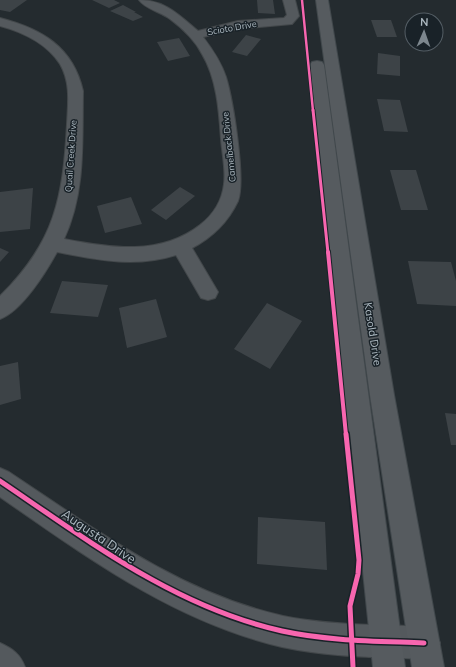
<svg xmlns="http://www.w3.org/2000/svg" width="456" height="667" font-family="Mulish,sans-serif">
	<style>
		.building { fill: #3d4347 }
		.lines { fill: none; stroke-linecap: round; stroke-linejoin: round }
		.minor-casing { stroke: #42474a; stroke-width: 2 }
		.major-casing { stroke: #41484c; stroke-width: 2 }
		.minor { fill: #54595d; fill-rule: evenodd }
		.major { fill: #565b5f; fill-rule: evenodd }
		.cycleway-far3-casing { stroke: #192228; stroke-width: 4 }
		.cycleway-far2-casing { stroke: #192228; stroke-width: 5 }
		.cycleway-far1-casing { stroke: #192228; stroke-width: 6 }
		.cycleway-casing { stroke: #192228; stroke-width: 8 }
		.cycleway-far3 { stroke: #f766af; stroke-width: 2.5 }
		.cycleway-far2 { stroke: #f766af; stroke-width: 3 }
		.cycleway-far1 { stroke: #f766af; stroke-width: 4 }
		.cycleway { stroke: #f766af; stroke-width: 5 }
		.labels { text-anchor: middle; stroke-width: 3; stroke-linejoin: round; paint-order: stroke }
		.far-street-label { font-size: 9px; fill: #adb9c1; stroke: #192228 }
		.street-label { font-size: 11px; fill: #adb9c1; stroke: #192228 }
		.near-street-label { font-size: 13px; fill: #adb9c1; stroke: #192228 }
	</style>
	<rect width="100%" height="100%" fill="#242b2f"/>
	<g class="building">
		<path d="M0,0H27L10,12L0,10Z"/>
		<path d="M92,0H114L120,3L109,8Z"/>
		<path d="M257,0H273L275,14L258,13Z"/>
		<path d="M123,5L136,12H134L143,17L133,21L110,11Z"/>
		<path d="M371,20H391L397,37H377Z"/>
		<path d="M246,35L261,39L247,56L232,52Z"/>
		<path d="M179,38L190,56L168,61L157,42Z"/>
		<path d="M378,53L400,56V76L377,74Z"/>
		<path d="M377,99L400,100L408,132L384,131Z"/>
		<path d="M390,170H416L428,210H401Z"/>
		<path d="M180,187L195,196L166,220L151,210Z"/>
		<path d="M33,188L30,229L0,232V192Z"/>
		<path d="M131,197L142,224L105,233L97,206Z"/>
		<path d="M0,248L9,252L0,262Z"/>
		<path d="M408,261L451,262L456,281V306L417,304Z"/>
		<path d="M62,281L108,285L98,317L50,313Z"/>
		<path d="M156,299L167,337L127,348L119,308Z"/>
		<path d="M267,303L302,321L270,369L234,349Z"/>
		<path d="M18,362L21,399L0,405V366Z"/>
		<path d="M445,413L456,414V445H451Z"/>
		<path d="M258,517L325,522L327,570L257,564Z"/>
	</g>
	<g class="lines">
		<g class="minor-casing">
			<g id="minor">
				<path d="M139,0C165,0 179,15 198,31L238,21L284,18L287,15L283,0H295L299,16L292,24L238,29L203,37C213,50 221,62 226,77C233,100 246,180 238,201C228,222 213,237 192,248L218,292L215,298L208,300L201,298L176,255C135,268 98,260 57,252C46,272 22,311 0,319V296C55,242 63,198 67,124C68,103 71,83 60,64C47,44 23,32 0,26V18C42,29 73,47 83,91C82,141 86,192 64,239C111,248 160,256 200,225C213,215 222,201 224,184C226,170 222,153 221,139C219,111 217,79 202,54C195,40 182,28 170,19C161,12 145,9 139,0Z"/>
				<path d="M0,468L9,472C95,529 180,593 283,616C312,622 343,624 373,625C393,626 416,624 435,632L440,643L435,654L424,659C377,657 328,657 282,647C175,622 88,558 0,497Z"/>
				<path d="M0,643C13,649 20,654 25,667H0Z"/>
			</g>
		</g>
		<g class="major-casing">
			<g id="major">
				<path d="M316,0H328L394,395L444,667H412L370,395Z"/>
				<path d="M317,61L322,62L324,65L405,667H373L310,65L312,62Z"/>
			</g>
		</g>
		<use href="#minor" class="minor"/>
		<use href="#major" class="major"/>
		<g class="cycleway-far3-casing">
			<path id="cycleway-far3" d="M302,0L313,111"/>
		</g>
		<g class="cycleway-far2-casing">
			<path id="cycleway-far2" d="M313,110L328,253"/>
		</g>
		<g class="cycleway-far1-casing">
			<path id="cycleway-far1" d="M328,252L346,435"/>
		</g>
		<g class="cycleway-casing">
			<g id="cycleway">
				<path d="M346,434L359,560L358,574L350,606L353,667"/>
				<path d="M0,481C89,541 175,607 282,631C328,641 377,641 424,643"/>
			</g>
		</g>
		<use href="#cycleway-far3" class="cycleway-far3"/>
		<use href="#cycleway-far2" class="cycleway-far2"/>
		<use href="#cycleway-far1" class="cycleway-far1"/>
		<use href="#cycleway" class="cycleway"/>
	</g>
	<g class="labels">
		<g class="far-street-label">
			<text transform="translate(232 28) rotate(-10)" y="3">Scioto Drive</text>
			<text transform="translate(229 147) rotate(-96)" y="3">Camelback Drive</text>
			<text transform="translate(71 156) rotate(-86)" y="3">Quail Creek Drive</text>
		</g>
		<g class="street-label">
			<text transform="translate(373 334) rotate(81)" y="4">Kasold Drive</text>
		</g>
		<g class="near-street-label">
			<text transform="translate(99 536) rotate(34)" y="5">Augusta Drive</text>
		</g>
	</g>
	<g transform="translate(424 32) rotate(2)"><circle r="19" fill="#192228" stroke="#545e65"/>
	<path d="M0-3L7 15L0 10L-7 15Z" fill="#7d878e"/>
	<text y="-6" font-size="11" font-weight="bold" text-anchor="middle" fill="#adb9c1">N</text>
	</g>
</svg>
